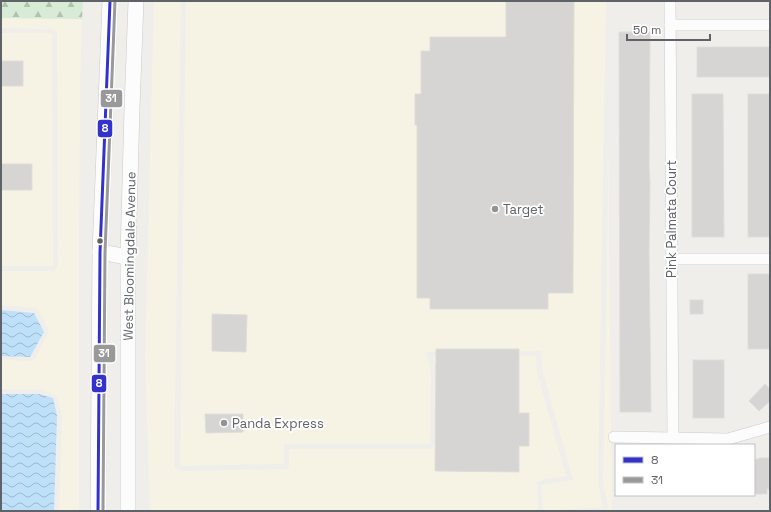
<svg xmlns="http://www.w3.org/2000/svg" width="771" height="512" font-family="'Space Grotesk',sans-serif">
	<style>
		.commercial { fill: #f7f3e4 }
		.forest { fill: url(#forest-firs) }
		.water { fill: url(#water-waves) }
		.building { fill: #d6d5d3; stroke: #deddd9 }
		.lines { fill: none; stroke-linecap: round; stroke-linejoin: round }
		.street-casing { stroke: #cbcccc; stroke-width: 12 }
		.secondary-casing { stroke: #cacacb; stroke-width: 16 }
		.street { stroke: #fdfcfc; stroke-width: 11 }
		.secondary { stroke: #fdfcfc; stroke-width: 15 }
		.bus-1-casing { stroke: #fff; stroke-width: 6 }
		.bus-2-casing { stroke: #fff; stroke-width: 6 }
		.bus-1 { stroke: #33c; stroke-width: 3 }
		.bus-2 { stroke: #999; stroke-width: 3 }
		.poi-dot { fill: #919496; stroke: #fff; stroke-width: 1.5 }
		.bus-dot { fill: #5f6368; stroke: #fff; stroke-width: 1.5 }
		.labels { text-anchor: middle; stroke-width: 3.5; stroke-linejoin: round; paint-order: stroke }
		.poi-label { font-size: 13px; fill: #5f6368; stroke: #fff; text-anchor: start }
		.street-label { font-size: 13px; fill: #5f6368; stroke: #fff }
		.line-badge { stroke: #fff; stroke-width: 1.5 }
		.badge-label { font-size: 11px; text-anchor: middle; font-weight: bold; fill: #fff }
	</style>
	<defs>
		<pattern id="forest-firs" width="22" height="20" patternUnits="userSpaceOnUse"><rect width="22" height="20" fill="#d8ebd6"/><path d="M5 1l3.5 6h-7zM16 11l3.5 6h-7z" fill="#b2c2b1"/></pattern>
		<pattern id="water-waves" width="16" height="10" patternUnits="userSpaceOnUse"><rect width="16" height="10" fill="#bfe0f9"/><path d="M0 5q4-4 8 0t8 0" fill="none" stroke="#9eb9cd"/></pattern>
	</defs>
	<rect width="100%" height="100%" fill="#efeeea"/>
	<g class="commercial">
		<path d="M154,1H181L174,466L175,469L180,471L286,469L289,466V449H432L435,444L437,371L433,357L536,356L537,373L566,476L541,480L537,482L538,511H150L145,357Z"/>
		<path d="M186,1H606L598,482L602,504L604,507L543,511L541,485L573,480L543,372L541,351L426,352L431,371L430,444H284V464L180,466Z"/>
		<path d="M1,18L82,19L80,85L79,229V511H59L62,416L57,396L41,389H1V360L31,361L35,359L49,331L39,311L36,308L1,305V271H53L57,269L58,266L57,32L52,29L1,28Z"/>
		<path d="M1,33H52L53,266H1Z"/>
		<path d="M609,140V251L612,511H607L609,507L607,502L603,482Z"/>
	</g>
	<path class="forest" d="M1,1H83L82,19L1,18Z"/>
	<g class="water">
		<path d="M1,310L34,313L44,332L30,357L1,356Z"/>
		<path d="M1,394H39L53,398L57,416L54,511H1Z"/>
	</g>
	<g class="building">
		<path d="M506,1H574L573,293H548V309H430V298H417V125H415V94H421V51H430V37H506Z"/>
		<path d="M619,32H650L649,165L650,184L649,249L651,412H620Z"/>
		<rect x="697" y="47" width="73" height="30"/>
		<rect x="1" y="61" width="22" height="25"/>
		<path d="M692,94H723L724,237H692Z"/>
		<rect x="748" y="94" width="22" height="143"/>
		<rect x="1" y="164" width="31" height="26"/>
		<rect x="748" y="274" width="22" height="75"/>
		<rect x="690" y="300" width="13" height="14"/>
		<path d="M212,314L247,315L246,352L212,351Z"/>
		<path d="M436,349H519V413H529V446H519V472L435,471Z"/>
		<rect x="693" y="360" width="31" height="58"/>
		<path d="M765,384L770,389V401L759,411L749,401Z"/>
		<path d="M205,414H243V432L206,433Z"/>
		<path d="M759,458H769V489H767V494H754V459H759Z"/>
	</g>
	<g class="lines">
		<g class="street-casing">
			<g id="street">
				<path d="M670,1L673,438"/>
				<path d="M670,25H770"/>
				<path d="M672,259H770"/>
				<path d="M614,437L728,439L770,427"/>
			</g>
		</g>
		<g class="secondary-casing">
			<g id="secondary">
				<path d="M100,252L128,257"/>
				<path d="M98,511L100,252L110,1"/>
				<path d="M128,511V257L132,108L136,1"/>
			</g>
		</g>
		<use href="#street" class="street"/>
		<use href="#secondary" class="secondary"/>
		<g class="bus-1-casing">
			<path id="bus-1" d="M98,511L100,252L110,1"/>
		</g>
		<g class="bus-2-casing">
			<path id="bus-2" d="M103,511L105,252L115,1"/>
		</g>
		<use href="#bus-1" class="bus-1"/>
		<use href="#bus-2" class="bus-2"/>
	</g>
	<g class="poi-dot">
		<circle cx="495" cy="209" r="4"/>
		<circle cx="224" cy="423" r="4"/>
	</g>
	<circle class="bus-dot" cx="100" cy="241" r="3.5"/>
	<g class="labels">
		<g class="poi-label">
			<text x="503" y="214">Target</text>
			<text x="232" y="428">Panda Express</text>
		</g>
		<g class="street-label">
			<text transform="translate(671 219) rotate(-90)" y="5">Pink Palmata Court</text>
			<text transform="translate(129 256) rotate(-89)" y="5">West Bloomingdale Avenue</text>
		</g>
	</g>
	<g class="line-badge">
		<rect x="100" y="89" width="23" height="19" rx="4" fill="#999"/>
		<rect x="97" y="119" width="16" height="19" rx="4" fill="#33c"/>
		<rect x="93" y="344" width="23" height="19" rx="4" fill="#999"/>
		<rect x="91" y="374" width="16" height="19" rx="4" fill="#33c"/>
	</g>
	<g class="badge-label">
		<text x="111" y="102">31</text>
		<text x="105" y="132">8</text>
		<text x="104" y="357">31</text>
		<text x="99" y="387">8</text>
	</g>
	<rect width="771" height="512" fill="none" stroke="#5f6368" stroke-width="4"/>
	<rect x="615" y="444" width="140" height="52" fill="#ffffff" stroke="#bfc1c3"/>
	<rect x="623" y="457" width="20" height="6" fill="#3333cc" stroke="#bfc1c3"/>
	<text x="651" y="464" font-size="12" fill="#5f6368">8</text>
	<rect x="623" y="477" width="20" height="6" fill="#999999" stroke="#bfc1c3"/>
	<text x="651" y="484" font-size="12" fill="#5f6368">31</text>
	<path d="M627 34v6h83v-6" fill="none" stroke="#5f6368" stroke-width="2"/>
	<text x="633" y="34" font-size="12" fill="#5f6368" stroke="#ffffff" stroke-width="3" paint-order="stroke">50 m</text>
</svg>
